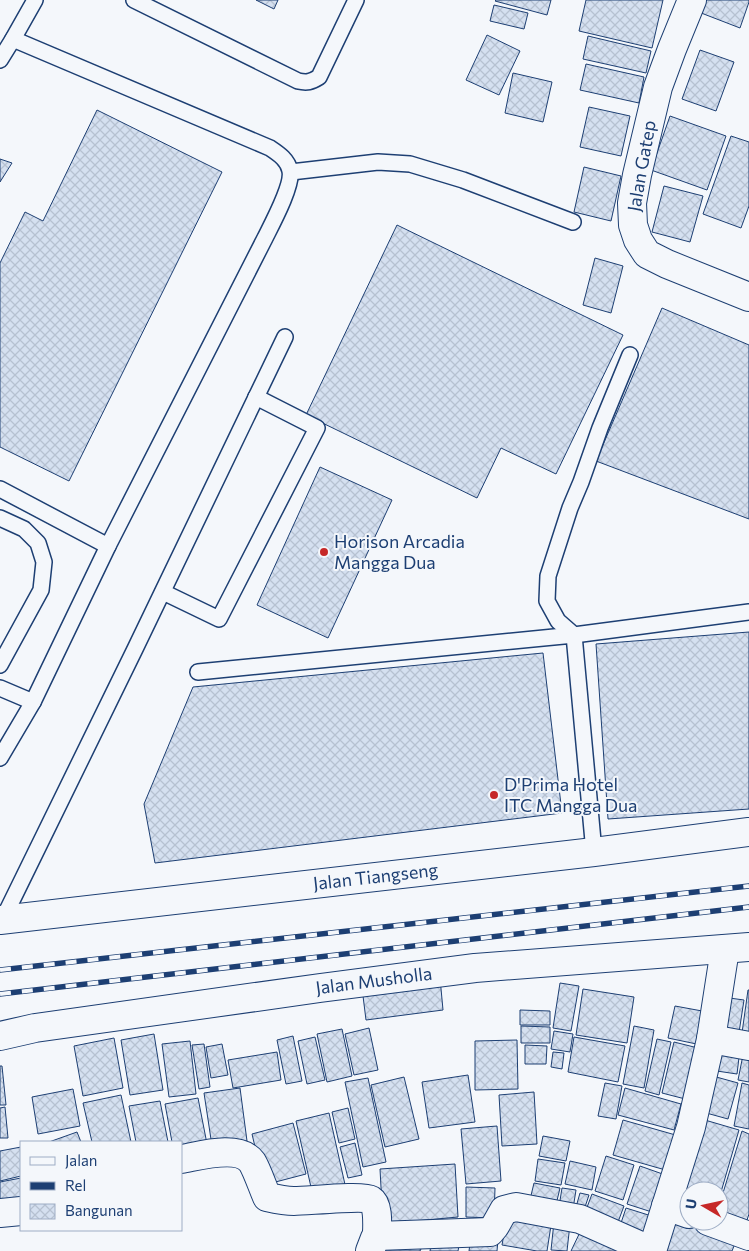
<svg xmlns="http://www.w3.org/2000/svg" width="749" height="1251" font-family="Commissioner,sans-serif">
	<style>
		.building { fill: url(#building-cross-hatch); stroke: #1d3f73 }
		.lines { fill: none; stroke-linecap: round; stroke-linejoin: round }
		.service-casing { stroke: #1d3f73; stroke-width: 18 }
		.minor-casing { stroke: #1d3f73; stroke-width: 30 }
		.tertiary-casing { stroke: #1d3f73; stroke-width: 30 }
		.service { stroke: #f4f7fb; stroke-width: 15 }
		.minor { stroke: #f4f7fb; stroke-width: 28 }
		.tertiary { stroke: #f4f7fb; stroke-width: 28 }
		.rail-casing { stroke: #1d3f73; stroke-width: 5.5 }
		.rail { stroke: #f4f7fb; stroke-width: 4; stroke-dasharray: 11; stroke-linecap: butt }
		.poi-dot { fill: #c62828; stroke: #f4f7fb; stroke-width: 2 }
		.labels { text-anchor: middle; stroke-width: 4; stroke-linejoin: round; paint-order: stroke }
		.street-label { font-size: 18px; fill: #1d3f73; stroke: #f4f7fb }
		.poi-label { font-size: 18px; fill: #1d3f73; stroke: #f4f7fb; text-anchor: start }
	</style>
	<defs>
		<pattern id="building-cross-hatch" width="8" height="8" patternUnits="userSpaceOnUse" patternTransform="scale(1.25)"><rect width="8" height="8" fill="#d5e0f0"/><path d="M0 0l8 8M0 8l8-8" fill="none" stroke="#b6c1d1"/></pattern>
	</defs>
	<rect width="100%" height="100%" fill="#f4f7fb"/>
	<g class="building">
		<path d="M256,0H278L274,9Z"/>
		<path d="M496,0H551L547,15L495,1Z"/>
		<path d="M586,0H663L652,48L579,31Z"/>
		<path d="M701,0H749V2L740,28L696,11Z"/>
		<path d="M494,5L528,13L524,29L490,21Z"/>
		<path d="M487,35L520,51L499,95L466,80Z"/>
		<path d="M588,36L651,51L646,73L583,59Z"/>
		<path d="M700,50L734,62L716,111L682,99Z"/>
		<path d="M586,64L644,77L639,103L580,90Z"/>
		<path d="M513,73L552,82L543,122L505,113Z"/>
		<path d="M589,107L630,116L621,156L580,147Z"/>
		<path d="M97,110L222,172L69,481L0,447V263L25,212L43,221Z"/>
		<path d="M670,116L726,136L707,190L651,170Z"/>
		<path d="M731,136L749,142V206L741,228L703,214Z"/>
		<path d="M0,159L12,163L0,182Z"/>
		<path d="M584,167L621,176L611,221L574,212Z"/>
		<path d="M664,186L703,196L690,242L652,232Z"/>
		<path d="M397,225L623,335L556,474L501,448L477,498L306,415Z"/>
		<path d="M595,258L623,266L611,313L583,305Z"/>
		<path d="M662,308L749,345V519L596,461Z"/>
		<path d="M320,467L392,500L328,638L257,605Z"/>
		<path d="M749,632V809L608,819L596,644Z"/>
		<path d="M543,653L562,813L155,863L144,804L193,687Z"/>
		<path d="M440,978L443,1010L366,1020L362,988Z"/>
		<path d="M560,983L579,986L571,1031L553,1028Z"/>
		<path d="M583,989L634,997L627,1043L576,1035Z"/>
		<path d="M748,990H749V1042L741,1040Z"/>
		<path d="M722,997L744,1000L738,1039L716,1036Z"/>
		<path d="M675,1006L713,1013L706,1046L668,1038Z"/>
		<path d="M520,1010L550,1011V1025H520Z"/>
		<path d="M521,1026L550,1027V1043H521Z"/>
		<path d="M634,1026L654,1030L644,1088L623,1084Z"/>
		<path d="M369,1028L378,1070L354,1075L345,1034Z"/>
		<path d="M342,1029L352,1076L327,1082L317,1034Z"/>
		<path d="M554,1031L573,1034L570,1052L551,1049Z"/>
		<path d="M154,1034L163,1090L130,1095L121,1040Z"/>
		<path d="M293,1036L302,1081L286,1084L277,1040Z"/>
		<path d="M315,1037L325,1080L307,1084L298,1041Z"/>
		<path d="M574,1037L625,1046L618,1082L568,1072Z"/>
		<path d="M114,1038L123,1088L83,1096L74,1046Z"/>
		<path d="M657,1039L671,1042L659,1095L645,1091Z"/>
		<path d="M517,1040L518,1089L475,1090V1041Z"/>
		<path d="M190,1041L196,1094L169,1097L162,1044Z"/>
		<path d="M674,1042L706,1050L693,1101L662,1093Z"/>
		<path d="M204,1044L210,1087L199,1089L192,1045Z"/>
		<path d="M222,1044L228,1075L211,1078L206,1047Z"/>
		<path d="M525,1045L547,1046L546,1064H525Z"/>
		<path d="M713,1045L740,1049L737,1074L710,1070Z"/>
		<path d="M744,1050L749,1051V1082L738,1080Z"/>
		<path d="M277,1052L281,1080L233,1088L228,1060Z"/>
		<path d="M553,1052L564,1053L562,1069L551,1067Z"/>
		<path d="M0,1066H2L6,1105H0Z"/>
		<path d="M468,1075L475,1122L429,1128L422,1082Z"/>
		<path d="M709,1075L738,1083L728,1119L699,1111Z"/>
		<path d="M404,1077L419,1139L385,1147L371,1085Z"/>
		<path d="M368,1078L386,1162L363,1167L345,1082Z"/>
		<path d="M605,1083L622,1086L616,1119L598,1116Z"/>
		<path d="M742,1083L749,1085V1129L734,1126Z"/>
		<path d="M240,1088L247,1141L212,1146L204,1093Z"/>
		<path d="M625,1088L681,1104L674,1130L618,1115Z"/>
		<path d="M73,1089L80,1126L38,1134L32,1097Z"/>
		<path d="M534,1092L537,1144L502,1146L499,1095Z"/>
		<path d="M121,1095L131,1142H92L83,1103Z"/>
		<path d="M198,1098L208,1149L181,1155V1142H172L165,1104Z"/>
		<path d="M160,1101L168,1142H136L129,1106Z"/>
		<path d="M5,1107L8,1138H0V1108Z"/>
		<path d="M348,1108L355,1139L339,1143L332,1112Z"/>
		<path d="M329,1113L346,1189L313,1196L296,1121Z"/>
		<path d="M698,1118L739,1130L719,1199V1191H689V1207L673,1202Z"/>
		<path d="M623,1120L679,1136L669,1171L613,1155Z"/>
		<path d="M293,1123L306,1174L264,1185L252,1134Z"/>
		<path d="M497,1126L501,1181L466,1184L461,1129Z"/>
		<path d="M742,1131L749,1134V1214L744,1229L719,1221V1206Z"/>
		<path d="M77,1132L81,1142H49Z"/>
		<path d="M543,1136L570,1141L566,1161L539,1156Z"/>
		<path d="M355,1143L362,1175L348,1178L340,1147Z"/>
		<path d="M21,1147V1176L0,1181V1151Z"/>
		<path d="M606,1156L634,1165L623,1200L595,1191Z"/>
		<path d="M538,1159L565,1163L561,1185L535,1181Z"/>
		<path d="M570,1161L596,1167L592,1190L565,1184Z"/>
		<path d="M455,1164L458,1217L383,1224L380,1169Z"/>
		<path d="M640,1166L671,1177L658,1214L627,1204Z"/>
		<path d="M21,1178V1203L0,1208V1182Z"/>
		<path d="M534,1183L560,1188L554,1213L528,1208Z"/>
		<path d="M466,1187L495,1188L494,1218L466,1217Z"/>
		<path d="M562,1188L576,1190L572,1215L558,1213Z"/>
		<path d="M580,1193L589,1195L582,1216L574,1214Z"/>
		<path d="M592,1194L624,1206L615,1230L583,1218Z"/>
		<path d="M626,1208L658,1218L650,1243L618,1232Z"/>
		<path d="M508,1211L552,1219L547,1251H537L502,1245Z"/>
		<path d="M672,1220L736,1241L732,1251H662Z"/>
		<path d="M554,1222L570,1224L567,1251L551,1250Z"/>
		<path d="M582,1228L630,1251H571Z"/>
		<path d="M471,1236L498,1240L497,1251H469Z"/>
		<path d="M432,1238L460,1241L458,1251H430Z"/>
		<path d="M378,1240L421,1249L420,1251H376Z"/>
	</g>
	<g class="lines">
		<g class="service-casing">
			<g id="service">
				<path d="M134,0L298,81C307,83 311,82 319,77L356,0"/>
				<path d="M0,60L13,39L35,0"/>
				<path d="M291,172L378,162L410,164L463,180L573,222"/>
				<path d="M630,355L600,428L581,482L570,508L548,576L547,601L558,621L574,635L749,612"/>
				<path d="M0,489L108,546"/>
				<path d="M0,518L24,529L38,543L44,562L41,590L0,665"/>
				<path d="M163,592L219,619L317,428L256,397"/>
				<path d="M198,672L574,635L594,852"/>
				<path d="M0,688L33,702"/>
				<path d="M0,758L33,702L108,546L265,238C272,224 293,185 290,171C288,160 279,154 270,148L13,39"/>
				<path d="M3,919L135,649L285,337"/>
			</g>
		</g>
		<g class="minor-casing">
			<g id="minor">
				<path d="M692,0L672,49L658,87L637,175L632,203L633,225L638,240L647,254L667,264L749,297"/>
				<path id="s1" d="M0,1036L35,1028L320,988L475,968L749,947"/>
				<path d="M711,1039L749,1046"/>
				<path d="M181,1159C199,1156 239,1144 252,1162C257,1170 263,1188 267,1197C276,1199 285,1201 294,1201C308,1201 362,1195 371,1200C379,1205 377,1227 377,1236"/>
				<path d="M666,1206L689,1214"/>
				<path d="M0,1213L21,1211"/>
				<path d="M708,1221L749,1236"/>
				<path d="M370,1251L375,1238L377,1236L490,1232L495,1226L504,1210L516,1207L580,1219L652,1251"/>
				<path d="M652,1251L691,1127L711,1039L725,949"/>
			</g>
		</g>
		<g class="tertiary-casing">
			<g id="tertiary">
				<path id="s2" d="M0,920L594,852L749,832"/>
			</g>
		</g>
		<use href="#service" class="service"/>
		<use href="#minor" class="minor"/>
		<use href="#tertiary" class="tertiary"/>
		<g class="rail-casing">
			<g id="rail">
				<path d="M0,970L749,886"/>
				<path d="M0,994L749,907"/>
			</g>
		</g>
		<use href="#rail" class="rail"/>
	</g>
	<g class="poi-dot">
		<circle cx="324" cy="552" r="5"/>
		<circle cx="494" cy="795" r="5"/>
	</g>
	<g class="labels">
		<g class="street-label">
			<text transform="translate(642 166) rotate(-80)" y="6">Jalan Gatep</text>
			<text dy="6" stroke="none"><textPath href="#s2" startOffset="378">Jalan Tiangseng</textPath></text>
			<text dy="6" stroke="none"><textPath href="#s1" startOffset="378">Jalan Musholla</textPath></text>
		</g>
		<g class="poi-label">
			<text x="334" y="548">Horison Arcadia<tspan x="334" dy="21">Mangga Dua</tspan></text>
			<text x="504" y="791">D'Prima Hotel<tspan x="504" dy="21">ITC Mangga Dua</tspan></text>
		</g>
	</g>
	<rect x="20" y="1141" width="162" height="90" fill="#f4f7fb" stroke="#9eadc5"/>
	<rect x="30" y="1157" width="25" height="8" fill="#f4f7fb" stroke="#9eadc5"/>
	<text x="65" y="1166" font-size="15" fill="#1d3f73">Jalan</text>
	<rect x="30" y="1182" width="25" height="8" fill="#1d3f73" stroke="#9eadc5"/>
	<text x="65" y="1191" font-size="15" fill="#1d3f73">Rel</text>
	<rect x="30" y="1204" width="25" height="15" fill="url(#building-cross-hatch)" stroke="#9eadc5"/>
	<text x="65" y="1216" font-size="15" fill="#1d3f73">Bangunan</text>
	<g transform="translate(704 1206) rotate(279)"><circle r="24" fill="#f4f7fb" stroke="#9eadc5"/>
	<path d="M0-4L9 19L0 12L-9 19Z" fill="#c62828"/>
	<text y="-8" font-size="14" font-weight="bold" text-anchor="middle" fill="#1d3f73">U</text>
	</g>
</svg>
